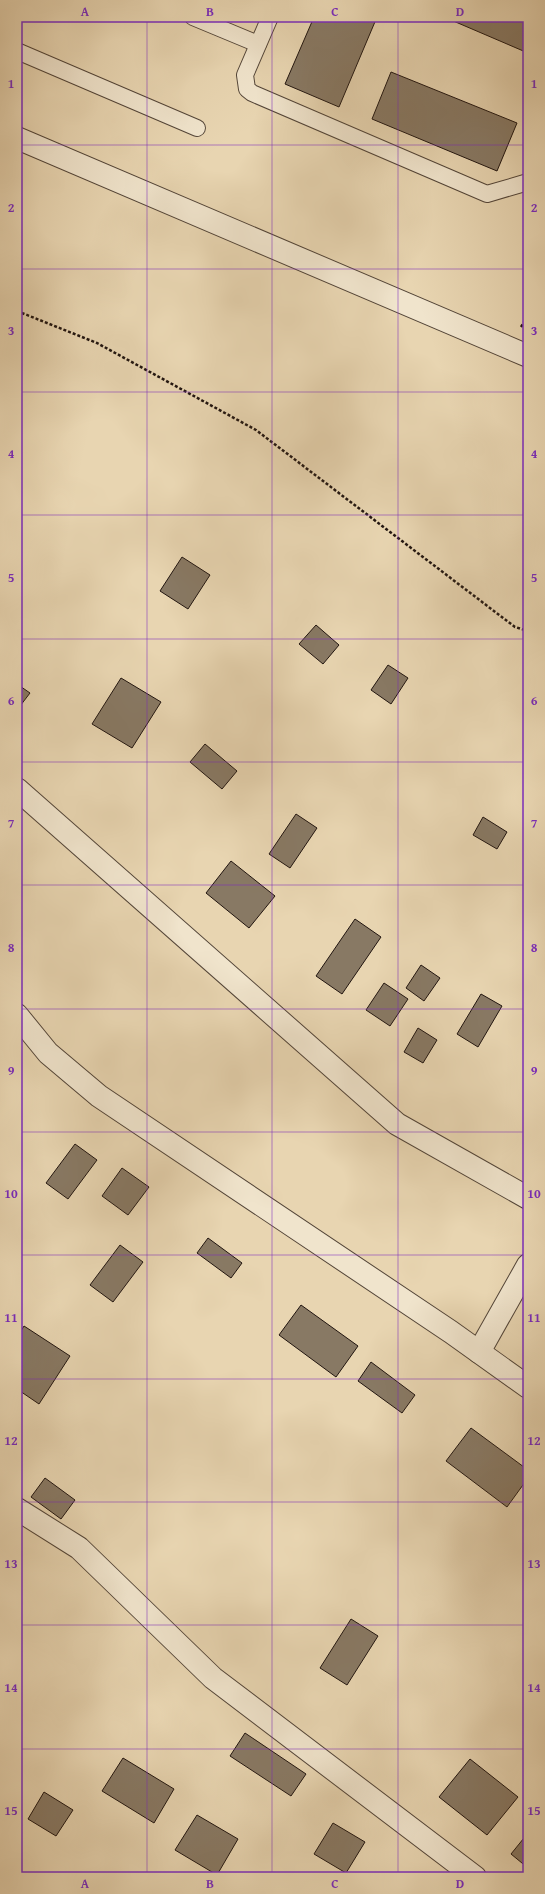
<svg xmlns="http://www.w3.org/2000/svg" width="545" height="1894" font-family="'Gentium Book Plus',serif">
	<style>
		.building { fill: #887964; stroke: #211510 }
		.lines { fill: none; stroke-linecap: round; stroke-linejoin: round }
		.lane-casing { stroke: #534538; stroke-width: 18 }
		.street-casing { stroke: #534538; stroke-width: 24 }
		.path { stroke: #211510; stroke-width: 2.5; stroke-dasharray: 3 2; stroke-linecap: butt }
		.lane { stroke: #f0e4cc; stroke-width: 16 }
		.street { stroke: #f0e4cc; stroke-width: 22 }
		.grid { fill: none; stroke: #7b2cbf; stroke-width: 1; stroke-opacity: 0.55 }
		.neatline { fill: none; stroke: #7b2cbf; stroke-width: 1.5 }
		.grid-label { font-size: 13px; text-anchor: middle; font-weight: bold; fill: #7b2cbf }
	</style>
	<rect width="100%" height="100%" fill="#e8d5b1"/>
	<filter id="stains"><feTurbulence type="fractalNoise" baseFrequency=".005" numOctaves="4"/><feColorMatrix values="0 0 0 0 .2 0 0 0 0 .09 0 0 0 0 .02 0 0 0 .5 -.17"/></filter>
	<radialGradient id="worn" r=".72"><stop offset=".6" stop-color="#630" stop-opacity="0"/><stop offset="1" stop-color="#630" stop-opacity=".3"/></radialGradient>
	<g class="building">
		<path d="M314,17H377L339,107L285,84Z"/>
		<path d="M444,17H528V53Z"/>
		<path d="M391,72L517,123L497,171L372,119Z"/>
		<path d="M182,557L210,575L188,609L160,591Z"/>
		<path d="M316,625L339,645L323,664L299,644Z"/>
		<path d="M388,665L408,678L391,704L371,690Z"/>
		<path d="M121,678L161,702L132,748L92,724Z"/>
		<path d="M17,684L30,693L17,710Z"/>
		<path d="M205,744L237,771L222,789L190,762Z"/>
		<path d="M296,814L317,828L290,868L269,854Z"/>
		<path d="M483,817L507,832L497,849L473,835Z"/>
		<path d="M231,861L275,896L249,928L206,893Z"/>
		<path d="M355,919L381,937L342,994L316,976Z"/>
		<path d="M421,965L440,978L424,1001L406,988Z"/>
		<path d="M384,983L408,999L390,1026L366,1010Z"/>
		<path d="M481,994L502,1006L478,1047L457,1034Z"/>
		<path d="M418,1028L437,1040L423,1063L404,1052Z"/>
		<path d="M75,1144L97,1160L68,1199L46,1183Z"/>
		<path d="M122,1168L149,1187L128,1215L102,1196Z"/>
		<path d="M208,1238L242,1263L231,1278L197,1253Z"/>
		<path d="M120,1245L143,1262L113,1302L90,1285Z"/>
		<path d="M301,1305L358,1346L336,1377L279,1335Z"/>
		<path d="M24,1326L70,1356L39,1404L17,1389V1337Z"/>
		<path d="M371,1362L415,1395L402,1413L358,1381Z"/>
		<path d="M471,1428L528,1470V1478L507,1507L446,1461Z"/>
		<path d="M45,1478L75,1500L61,1519L31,1497Z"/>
		<path d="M351,1619L378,1636L347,1685L320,1668Z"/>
		<path d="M245,1733L306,1774L291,1796L230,1756Z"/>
		<path d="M123,1758L174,1789L154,1823L102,1791Z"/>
		<path d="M470,1759L518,1797L487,1835L439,1797Z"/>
		<path d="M44,1792L73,1810L56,1836L28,1819Z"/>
		<path d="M197,1815L238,1839L217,1875L175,1850Z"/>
		<path d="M333,1823L365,1842L346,1873L314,1854Z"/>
		<path d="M528,1833V1868L511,1854Z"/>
	</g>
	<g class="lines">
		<g class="lane-casing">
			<g id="lane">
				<path d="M193,17L258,44"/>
				<path d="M270,17L245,75L247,89L252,93L487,194L528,182"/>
				<path d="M17,51L197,128"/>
			</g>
		</g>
		<g class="street-casing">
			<g id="street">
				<path d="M17,138L528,356"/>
				<path d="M17,789L397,1124L528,1198"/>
				<path d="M17,1015L48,1053L99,1096L451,1332L528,1387"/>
				<path d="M479,1352L528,1265"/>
				<path d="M17,1509L79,1548L213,1678L475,1877"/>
			</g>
		</g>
		<g class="path">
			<path d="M17,311L97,343L256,430L515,627L528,631"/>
			<path d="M521,327L528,316"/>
		</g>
		<use href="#lane" class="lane"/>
		<use href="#street" class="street"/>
	</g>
	<path class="grid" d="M147,17V1877M272,17V1877M398,17V1877M17,145H528M17,269H528M17,392H528M17,515H528M17,639H528M17,762H528M17,885H528M17,1009H528M17,1132H528M17,1255H528M17,1379H528M17,1502H528M17,1625H528M17,1749H528"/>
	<rect width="545" height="1894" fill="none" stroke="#e8d5b1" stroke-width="44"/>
	<rect x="22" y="22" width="501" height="1850" class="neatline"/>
	<g class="grid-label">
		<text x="85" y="16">A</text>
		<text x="210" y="16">B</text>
		<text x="335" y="16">C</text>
		<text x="460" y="16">D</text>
		<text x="11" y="88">1</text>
		<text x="534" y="88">1</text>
		<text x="11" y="212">2</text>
		<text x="534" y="212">2</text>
		<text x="11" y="335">3</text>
		<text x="534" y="335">3</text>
		<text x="11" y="458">4</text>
		<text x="534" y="458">4</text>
		<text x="11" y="582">5</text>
		<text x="534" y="582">5</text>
		<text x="11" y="705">6</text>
		<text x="534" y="705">6</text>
		<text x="11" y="828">7</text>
		<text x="534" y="828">7</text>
		<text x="11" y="952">8</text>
		<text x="534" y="952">8</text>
		<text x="11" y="1075">9</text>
		<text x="534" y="1075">9</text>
		<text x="11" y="1198">10</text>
		<text x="534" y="1198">10</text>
		<text x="11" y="1322">11</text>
		<text x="534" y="1322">11</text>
		<text x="11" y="1445">12</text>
		<text x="534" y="1445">12</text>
		<text x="11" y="1568">13</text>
		<text x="534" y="1568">13</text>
		<text x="11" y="1692">14</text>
		<text x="534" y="1692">14</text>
		<text x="11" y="1815">15</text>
		<text x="534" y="1815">15</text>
		<text x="85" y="1888">A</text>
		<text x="210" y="1888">B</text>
		<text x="335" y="1888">C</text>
		<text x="460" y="1888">D</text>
	</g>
	<rect width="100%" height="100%" filter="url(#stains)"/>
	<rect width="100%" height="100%" fill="url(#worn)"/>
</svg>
